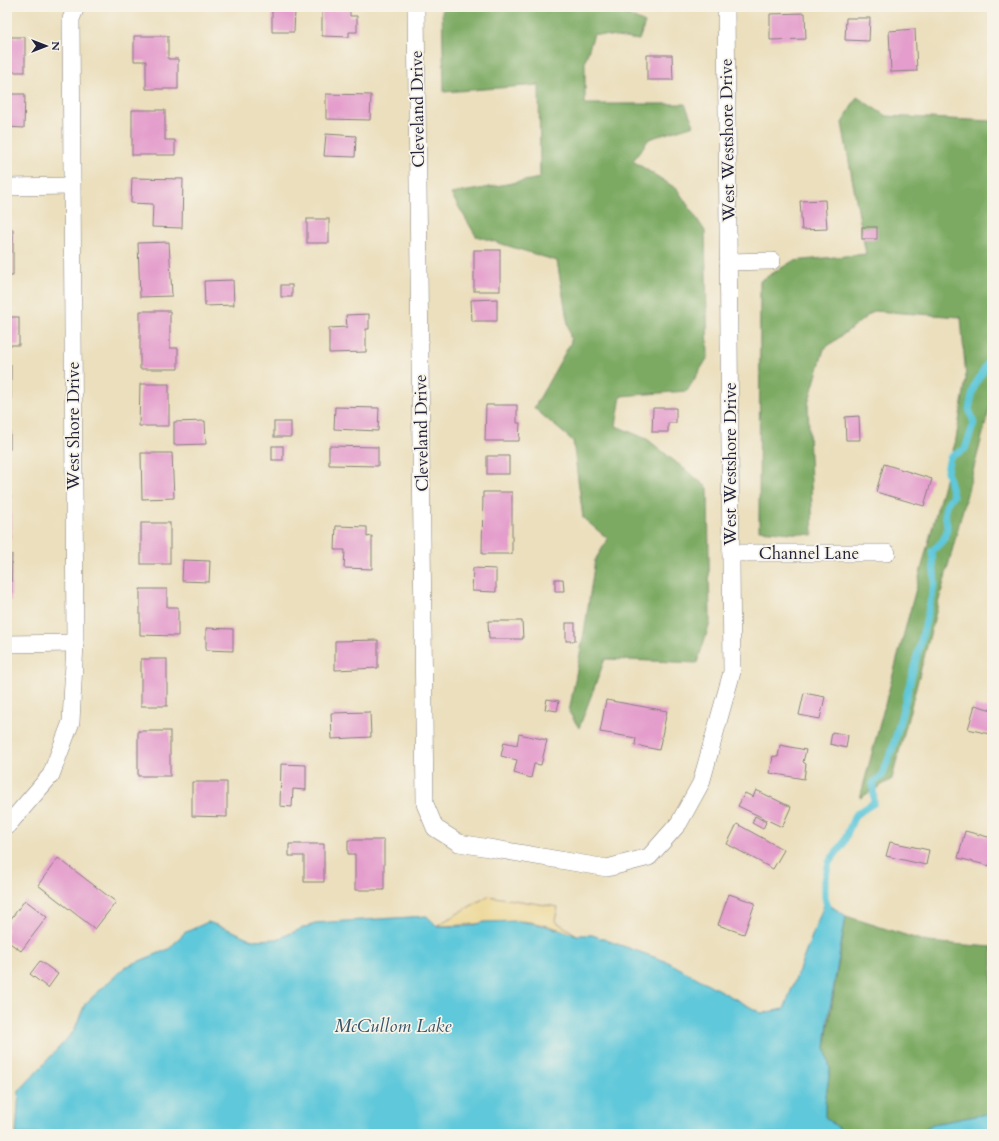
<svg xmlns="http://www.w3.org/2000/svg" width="999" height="1141" font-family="Cardo,serif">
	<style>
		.forest { fill: #7daa63; stroke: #50664f }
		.sand { fill: #eeda9e; stroke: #887e6c }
		.water { fill: #5ec8da; stroke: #40758a }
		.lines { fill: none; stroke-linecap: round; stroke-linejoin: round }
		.stream { stroke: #5ec8da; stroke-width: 7 }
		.building { fill: #e49dcc }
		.street-casing { stroke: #86807c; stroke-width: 18 }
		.street { stroke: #fff; stroke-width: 17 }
		.labels { text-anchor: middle; stroke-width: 3.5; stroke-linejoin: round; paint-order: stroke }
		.street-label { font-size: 17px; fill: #22223b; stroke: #f7f3e8 }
		.water-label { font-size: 18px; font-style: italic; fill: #34546b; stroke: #f7f3e8 }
	</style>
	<rect width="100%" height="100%" fill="#f7f3e8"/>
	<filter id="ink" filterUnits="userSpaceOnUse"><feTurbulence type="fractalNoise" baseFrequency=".025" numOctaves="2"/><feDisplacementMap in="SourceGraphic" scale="8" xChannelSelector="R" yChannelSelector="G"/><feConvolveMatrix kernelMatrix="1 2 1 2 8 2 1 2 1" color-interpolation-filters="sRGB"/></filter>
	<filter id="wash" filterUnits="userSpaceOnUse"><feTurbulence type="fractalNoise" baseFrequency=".012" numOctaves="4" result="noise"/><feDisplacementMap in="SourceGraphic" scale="16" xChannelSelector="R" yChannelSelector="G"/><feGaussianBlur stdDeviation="0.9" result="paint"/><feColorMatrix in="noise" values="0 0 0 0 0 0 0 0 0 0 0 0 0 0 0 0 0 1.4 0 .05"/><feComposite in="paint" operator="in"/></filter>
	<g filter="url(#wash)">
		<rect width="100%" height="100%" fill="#ebdfbd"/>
		<g class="forest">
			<path d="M442,7H611L645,23L639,40L594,34L585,61V104H685L694,125L649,139L633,161L677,189L705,231L708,357L687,391L621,396L616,426L647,439L708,488L710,623L697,663L605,659L579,728L569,712L585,627L595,560L608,539L583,518L573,441L534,408L571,342L557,261L476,236L451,194L540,178L539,85L444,92Z"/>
			<path d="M857,97L886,116L992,121V399L892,779L860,798L956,439L966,379L961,317L874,311L824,349L808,404L813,535L759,530L760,281L793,261L866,254L842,123Z"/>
			<path d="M846,916L927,942L992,947V1113L933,1124L916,1134H846L825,1117V1102L830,1069L825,1047Z"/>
		</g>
		<path class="sand" d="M488,896L558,907L555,921L577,935C558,929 537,921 517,921C489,922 464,926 436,926Z"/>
		<g class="water">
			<path d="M825,902L846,916L828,1019L825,1047L830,1069L825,1102V1117L846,1134H16L19,1091L74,1031L85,1004L125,967L169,949L184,933L208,922L233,931L252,940L277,939L315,923L427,916L437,926H470L484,922L518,921L542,925L577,935H592L668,962L761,1013L784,1009Z"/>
			<path d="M992,1113V1134H916L933,1124Z"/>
		</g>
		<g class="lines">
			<path class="stream" d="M828,911L825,897V881L829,862L843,844L855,815L874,803L873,783L882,776L893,747L924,629L935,582L932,551C935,548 940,544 943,540C955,522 935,513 953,496L947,471L950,457L965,449L974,423L969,409L974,387L988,362L992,349"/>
		</g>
		<g id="blocks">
			<g class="building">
				<path d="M272,10H295L294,32H272Z"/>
				<path d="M322,10H350V16H357V32H349V37L322,36Z"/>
				<path d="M805,13L806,39L770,40V14Z"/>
				<path d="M846,18H870L869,41L845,40Z"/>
				<path d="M915,29L917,71L891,72L889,31Z"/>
				<path d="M134,36H168V59H178V89H146V61H134Z"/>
				<rect x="7" y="37" width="18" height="35"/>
				<path d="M647,55H672L673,80H647Z"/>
				<path d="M7,94H25L24,128L7,127Z"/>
				<path d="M326,94L371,95L370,120L326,119Z"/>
				<path d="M132,110H165V140H175V155H132Z"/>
				<path d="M326,134L356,136L355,157L324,156Z"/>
				<path d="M132,178L183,179L182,228L152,227L153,204L131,203Z"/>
				<path d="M825,200L827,229L802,230L800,201Z"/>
				<rect x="307" y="219" width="22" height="24"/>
				<rect x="862" y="227" width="15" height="12"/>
				<path d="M13,229V276H7V230Z"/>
				<path d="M169,242L172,296L140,297L138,243Z"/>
				<rect x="474" y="250" width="26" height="41"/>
				<path d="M233,280L234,305L205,306L204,281Z"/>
				<rect x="281" y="285" width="11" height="12"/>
				<path d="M497,299V321H472L471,300Z"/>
				<path d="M140,311H170V348H178V369H140Z"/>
				<path d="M369,314V329H366V352L329,353V328L347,327L346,315Z"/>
				<rect x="7" y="317" width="12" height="28"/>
				<rect x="7" y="365" width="4" height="45"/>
				<path d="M140,384H169V426H139Z"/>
				<path d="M486,405H517V423H520L519,441H485Z"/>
				<path d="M335,407L379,408L378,431L334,429Z"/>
				<path d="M653,408H676V423H668V432H652Z"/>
				<path d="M859,416L860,440H846L845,417Z"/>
				<path d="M205,421L206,444L174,445V422Z"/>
				<rect x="274" y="422" width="17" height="15"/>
				<rect x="7" y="432" width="3" height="17"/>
				<rect x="272" y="446" width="11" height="14"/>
				<path d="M329,446L378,447V466L329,465Z"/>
				<path d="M141,453H172L174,498L142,499Z"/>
				<rect x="487" y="456" width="22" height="18"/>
				<path d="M884,464L932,479L924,506L876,492Z"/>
				<path d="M483,492H512V554H482Z"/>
				<rect x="7" y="496" width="4" height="42"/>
				<rect x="141" y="523" width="29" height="41"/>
				<path d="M336,526L367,527V537L372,536V569L344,568L345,550H335Z"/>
				<path d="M7,554H12L11,601H7Z"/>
				<path d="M183,560L210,561L209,582L182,581Z"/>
				<path d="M473,568L496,569V592L472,591Z"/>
				<path d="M555,579H563L564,591H555Z"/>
				<path d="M140,589H167V607H178V636L140,635Z"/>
				<path d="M488,621H522L523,639H489Z"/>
				<rect x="566" y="623" width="9" height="18"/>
				<path d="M206,628L233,629V651L206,650Z"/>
				<path d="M378,640V668L335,670V641Z"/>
				<rect x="141" y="659" width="26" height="47"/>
				<path d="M804,693L825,697L820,719L799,715Z"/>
				<path d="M547,699L559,701L557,711L545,709Z"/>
				<path d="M606,700L667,711L659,750L635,745L636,738L600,732Z"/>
				<path d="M975,705L992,710V724L989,734L968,729Z"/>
				<path d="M370,712L371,737L332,739L331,713Z"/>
				<rect x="138" y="731" width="32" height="45"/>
				<path d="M832,732L848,735L846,748L830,744Z"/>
				<path d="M519,734L547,740L541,765L534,764L531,778L514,773L517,760L501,756L504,742L517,745Z"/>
				<path d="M780,745L806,750L803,762L806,764L804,779L770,773L773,756L778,757Z"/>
				<path d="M281,764L306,765V790L293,789L292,807L280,806Z"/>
				<path d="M192,782H227V817L192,816Z"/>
				<path d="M756,790L791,807L782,827L738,806L745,793L753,797Z"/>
				<path d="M755,816L766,822L763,829L752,823Z"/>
				<path d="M737,824L784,850L773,869L727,844Z"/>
				<path d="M965,831L992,838L990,866L958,858Z"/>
				<path d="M348,840H384V890H355V854H348Z"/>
				<path d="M890,842L929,850L926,865L886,856Z"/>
				<path d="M289,844H324V882H304V856H289Z"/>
				<path d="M58,858L116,902L95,929L38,885Z"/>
				<path d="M729,894L755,903L744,934L718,925Z"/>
				<path d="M25,900L47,917L21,951L7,941V924Z"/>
				<path d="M40,961L58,974L48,988L30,974Z"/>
			</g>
		</g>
	</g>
	<g filter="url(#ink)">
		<use href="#blocks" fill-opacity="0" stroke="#86807c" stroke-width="1"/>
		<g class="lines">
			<g class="street-casing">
				<g id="street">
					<path d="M416,7L425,804L435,828L459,843L607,868L649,857L679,823L701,783L732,672L726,7"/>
					<path d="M7,187L71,186"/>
					<path d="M728,262L772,261"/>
					<path d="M731,553H887"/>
					<path d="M7,644L75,643"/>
					<path d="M7,826L51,775L71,722L75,643L71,19L76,7"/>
				</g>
			</g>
			<use href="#street" class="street"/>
		</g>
	</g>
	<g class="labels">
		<g class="street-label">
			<text transform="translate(417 109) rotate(-91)" y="6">Cleveland Drive</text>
			<text transform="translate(727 140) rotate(-91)" y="6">West Westshore Drive</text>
			<text transform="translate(73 426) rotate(-90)" y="6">West Shore Drive</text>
			<text transform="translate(421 433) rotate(-91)" y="6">Cleveland Drive</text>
			<text transform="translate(730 464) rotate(-90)" y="6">West Westshore Drive</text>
			<text x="809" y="559">Channel Lane</text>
		</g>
		<g class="water-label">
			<text x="393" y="1032">McCullom Lake</text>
		</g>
	</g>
	<rect width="999" height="1141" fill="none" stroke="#f7f3e8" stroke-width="24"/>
	<g transform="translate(46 46) rotate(90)" stroke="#f7f3e8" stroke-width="3" paint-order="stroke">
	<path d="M0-3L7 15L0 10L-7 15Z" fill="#22223b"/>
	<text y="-6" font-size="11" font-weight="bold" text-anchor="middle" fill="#22223b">N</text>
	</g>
</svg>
